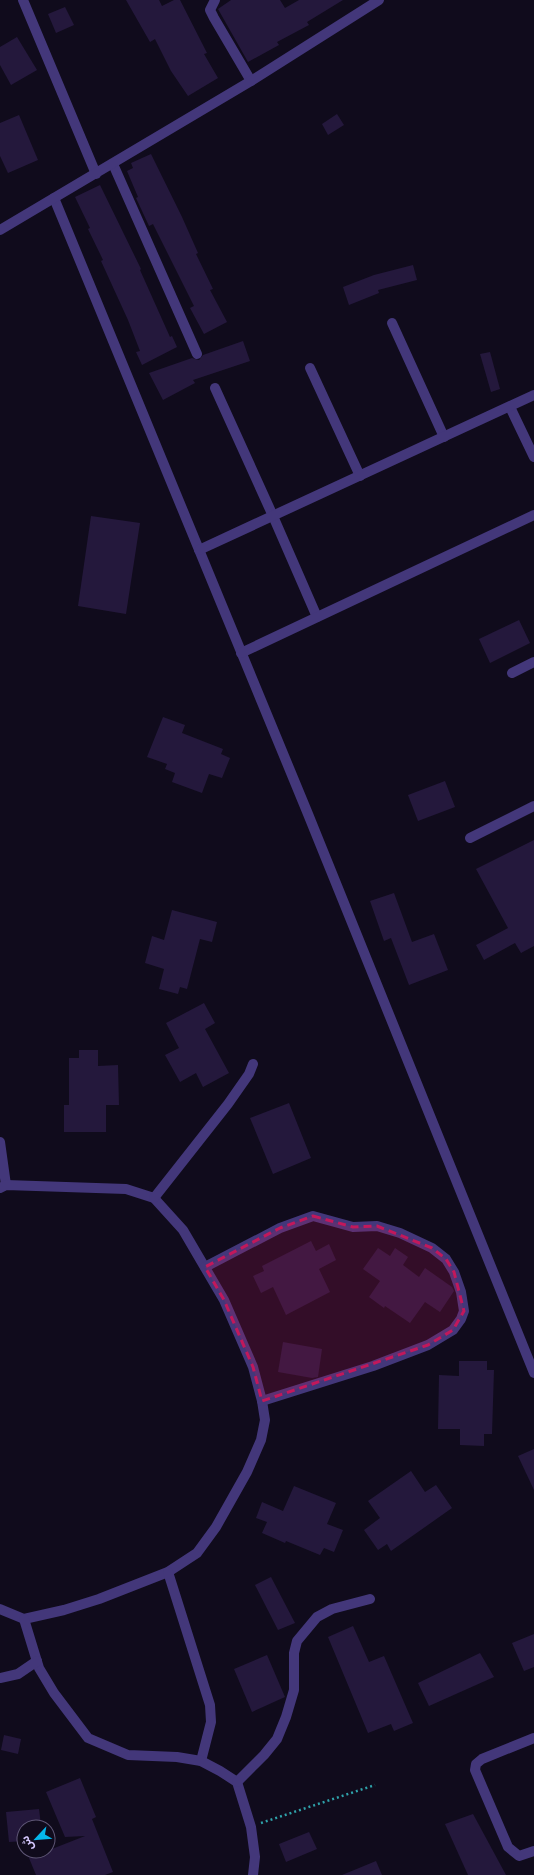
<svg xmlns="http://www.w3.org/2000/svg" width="534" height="1875" font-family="'Noto Sans','Noto Sans Arabic',sans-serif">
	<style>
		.building { fill: #24183c }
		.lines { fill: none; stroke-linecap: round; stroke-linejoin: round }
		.path { stroke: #2fa2aa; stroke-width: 2.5; stroke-dasharray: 2 3; stroke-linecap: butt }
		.minor { stroke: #43377a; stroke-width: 10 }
		.marked { fill: #c2185b; fill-opacity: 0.2; stroke: #c2185b; stroke-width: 3; stroke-dasharray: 8 5; stroke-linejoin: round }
	</style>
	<rect width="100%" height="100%" fill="#100b1c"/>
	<g class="building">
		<path d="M126,0H159L162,6L174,0H180L207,53L204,54L218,78L188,96L171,71L155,39L150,42Z"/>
		<path d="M231,0H280L285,8L299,0H343L307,22L309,25L277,42L279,45L248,62L218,9Z"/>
		<path d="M65,7L74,25L56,33L48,14Z"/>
		<path d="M17,37L37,70L11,85L0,65V47Z"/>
		<path d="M337,114L344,125L328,135L322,124Z"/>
		<path d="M19,115L38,160L8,173L0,156V123Z"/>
		<path d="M151,154L182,217L198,253L196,254L213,289L210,290L227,322L204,334L190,308L194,306L153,224L149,226L136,198L138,197L127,171L133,168L131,163Z"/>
		<path d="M100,185L141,269L140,270L170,337L172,336L177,347L142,365L136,352L140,351L128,320L101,261L103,260L88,229L90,228L75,197Z"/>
		<path d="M413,265L417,280L378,290L379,293L349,305L343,287L374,275Z"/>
		<path d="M243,341L250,361L193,380L195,383L163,400L149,373L192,358L199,360L203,355Z"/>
		<path d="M490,352L500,389L491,392L480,354Z"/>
		<path d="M91,516L140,523L126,614L78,606Z"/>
		<path d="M519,620L530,643L490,663L479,639Z"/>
		<path d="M163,717L185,725L182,733L223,749L221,754L230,758L222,778L209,774L202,793L172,782L175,773L165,769L167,764L147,757Z"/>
		<path d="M445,781L455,807L418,821L408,795Z"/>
		<path d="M534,840V946L521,953L515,943L484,960L476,945L508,928L476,869Z"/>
		<path d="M394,893L412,942L434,934L448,970L409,985L391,938L384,941L370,901Z"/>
		<path d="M172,910L217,922L212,942L200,939L187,989L180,987L178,994L159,989L164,969L145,963L152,936L164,940Z"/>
		<path d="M204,1003L215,1023L205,1029L229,1073L203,1087L196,1073L180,1082L165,1055L179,1048L166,1023Z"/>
		<path d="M79,1050H98V1066L118,1065L119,1105H106V1132H64V1105H69V1058H79Z"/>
		<path d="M289,1103L311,1158L273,1174L250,1118Z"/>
		<path d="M311,1241L316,1251L329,1244L336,1260L319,1269L330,1292L286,1315L273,1287L261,1293L253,1276L264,1271L262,1266Z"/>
		<path d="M378,1248L390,1256L395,1248L408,1257L403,1265L419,1277L425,1268L452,1287L454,1291L440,1312L425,1302L410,1323L385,1306L384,1308L369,1297L380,1281L363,1269Z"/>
		<path d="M283,1342L322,1349L318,1377L312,1378L278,1372Z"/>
		<path d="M459,1361H487V1370H494L492,1434H484V1446L460,1445V1429H438L439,1375L459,1376Z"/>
		<path d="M534,1449V1490L518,1456Z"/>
		<path d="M411,1471L425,1492L436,1485L452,1508L391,1551L387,1544L378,1550L364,1530L380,1518L368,1501Z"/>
		<path d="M294,1486L336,1503L327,1524L343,1530L334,1552L324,1548L320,1555L286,1541L285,1543L262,1533L267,1522L256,1518L262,1502L283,1511Z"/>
		<path d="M271,1577L295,1623L278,1630L255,1585Z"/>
		<path d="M353,1626L369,1662L384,1656L413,1723L394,1731L391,1724L368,1733L328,1637Z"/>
		<path d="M534,1634V1667L524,1671L512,1643Z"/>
		<path d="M480,1653L494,1677L429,1706L418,1683Z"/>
		<path d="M267,1655L285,1697L252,1712L234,1669Z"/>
		<path d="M4,1735L21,1739L18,1754L1,1750Z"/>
		<path d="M80,1778L96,1817L92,1819L113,1872L105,1875H36L29,1858L85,1836L65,1837L46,1792Z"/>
		<path d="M39,1809L41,1825L25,1826L24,1841L9,1842L6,1812Z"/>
		<path d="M473,1814L506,1875H468L445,1824Z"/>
		<path d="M309,1832L317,1849L286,1862L279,1844Z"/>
		<path d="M376,1861L382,1875H342Z"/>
	</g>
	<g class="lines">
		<path class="path" d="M261,1823L375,1785"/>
		<g class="minor">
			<path d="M23,0L96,174"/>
			<path d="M215,0L210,10L214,18L251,81"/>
			<path d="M113,164L197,354"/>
			<path d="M54,198L308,814L534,1373"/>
			<path d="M0,230L251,81L379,0"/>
			<path d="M392,323L444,437"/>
			<path d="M310,368L360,476"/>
			<path d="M215,388L273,516L317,617"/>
			<path d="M510,407L534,457"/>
			<path d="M199,550L534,395"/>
			<path d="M241,653L534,515"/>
			<path d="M512,673L534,662"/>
			<path d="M470,838L534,806"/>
			<path d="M0,1142L6,1185"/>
			<path d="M0,1188L6,1185L126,1189L154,1198L183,1230L224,1300L253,1367L262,1401L265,1420L261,1440L247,1472L216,1527L197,1553L168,1572L99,1599L64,1610L24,1619L0,1609"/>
			<path d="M154,1198L228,1104L249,1074L253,1064"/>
			<path d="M205,1267L280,1228L313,1216L353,1227L377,1226L400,1233L432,1248L446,1259L454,1272L461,1292L464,1311L461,1319L453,1330L428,1345L373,1366L262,1401"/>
			<path d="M168,1572L210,1705L211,1722L201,1761"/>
			<path d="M24,1619L39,1668L54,1693L88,1738L128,1755L177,1757L201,1761L220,1771L237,1782L251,1827L255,1857L253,1875"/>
			<path d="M0,1678L18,1674L37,1661"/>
			<path d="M534,1738L482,1759L476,1764L475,1770L508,1847L519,1856L534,1851"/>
			<path d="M237,1782L264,1755L277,1739L286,1717L294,1690V1653L297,1641L317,1617L332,1609L370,1599"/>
		</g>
	</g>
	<path class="marked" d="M313,1216L353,1227L377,1226L432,1248L446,1259L454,1272L464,1311L453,1330L428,1345L262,1401L253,1367L224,1300L205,1267L280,1228Z"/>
	<g transform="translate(36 1839) rotate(244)"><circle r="19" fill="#100b1c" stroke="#5f5776"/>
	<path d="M0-3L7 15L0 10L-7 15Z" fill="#05b7ec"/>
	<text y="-6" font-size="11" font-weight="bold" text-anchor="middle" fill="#d5c8fe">ش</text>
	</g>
</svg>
